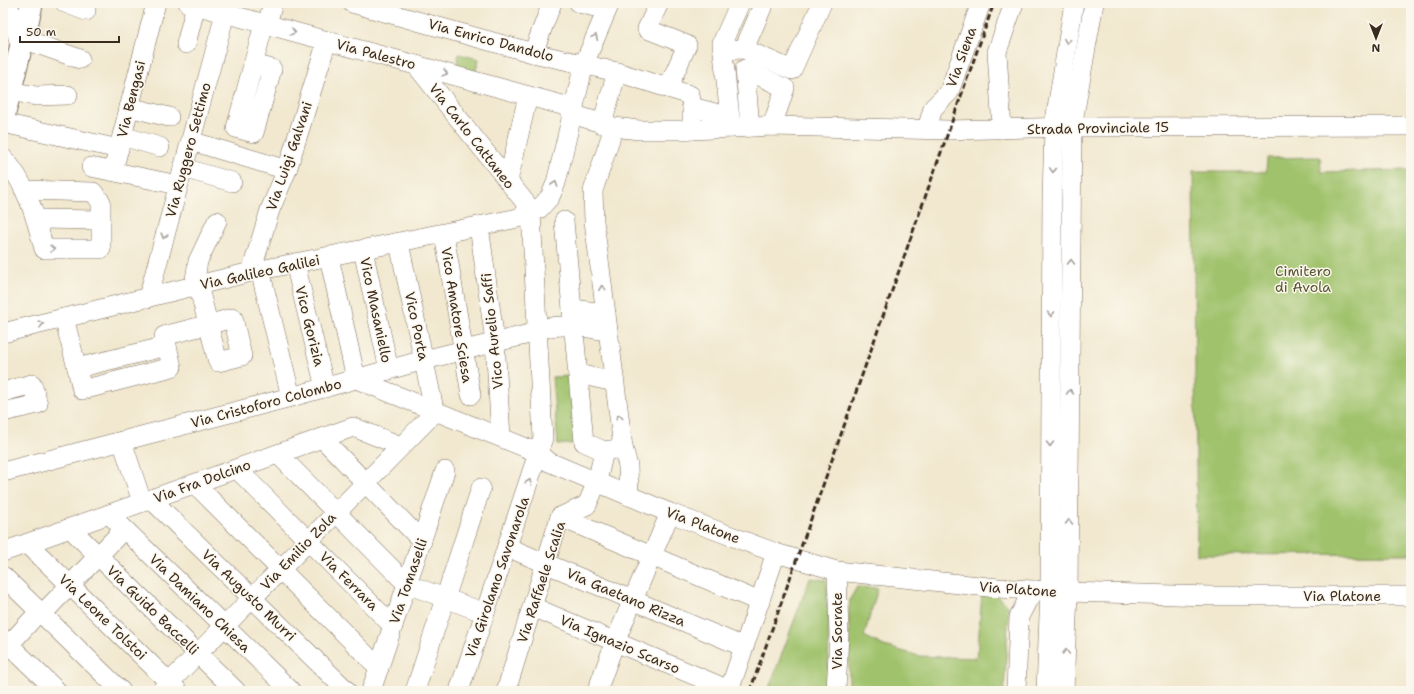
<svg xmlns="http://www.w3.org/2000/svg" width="1414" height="694" font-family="'Shantell Sans',sans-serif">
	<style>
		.green { fill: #a0c26c; stroke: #6e7645 }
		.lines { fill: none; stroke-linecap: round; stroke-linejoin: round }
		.minor-casing { stroke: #7b6c5c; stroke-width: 20 }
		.major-casing { stroke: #7b6c5c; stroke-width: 24 }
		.minor { stroke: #fff; stroke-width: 19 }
		.major { stroke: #fff; stroke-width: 22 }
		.rail { stroke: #3b2a1e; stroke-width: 3; stroke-dasharray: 6 3; stroke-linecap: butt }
		.oneway { stroke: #a79f9a }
		.labels { text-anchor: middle; stroke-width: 3; stroke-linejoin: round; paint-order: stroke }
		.street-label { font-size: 14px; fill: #3b2a1e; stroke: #fbf7ec }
		.park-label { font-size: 14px; fill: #595835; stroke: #fbf7ec }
	</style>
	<rect width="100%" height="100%" fill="#fbf7ec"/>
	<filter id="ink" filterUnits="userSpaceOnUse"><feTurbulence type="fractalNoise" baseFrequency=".025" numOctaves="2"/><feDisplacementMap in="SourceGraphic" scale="8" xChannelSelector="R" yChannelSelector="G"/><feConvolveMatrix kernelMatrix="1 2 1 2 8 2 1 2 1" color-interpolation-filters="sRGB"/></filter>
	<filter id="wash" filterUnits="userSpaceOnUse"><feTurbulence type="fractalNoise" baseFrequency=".012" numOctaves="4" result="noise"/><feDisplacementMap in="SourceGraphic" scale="16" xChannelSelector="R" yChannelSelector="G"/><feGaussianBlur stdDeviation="0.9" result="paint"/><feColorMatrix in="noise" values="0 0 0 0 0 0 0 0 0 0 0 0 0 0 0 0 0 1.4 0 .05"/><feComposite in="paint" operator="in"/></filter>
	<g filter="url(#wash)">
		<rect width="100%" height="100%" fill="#f1e8cf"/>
		<g class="green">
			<path d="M459,54L479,59L475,73L456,67Z"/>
			<path d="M1320,157L1321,172L1411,170V554L1197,555L1193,172H1266L1267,158Z"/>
			<path d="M572,376L578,443L558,445L552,377Z"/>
			<path d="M810,578L826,580L829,603L828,691H768Z"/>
			<path d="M857,587L878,588L864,636L884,646L919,656L977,658L982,593L997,595L1009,607L1004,691H849V612L850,599Z"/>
		</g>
	</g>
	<g filter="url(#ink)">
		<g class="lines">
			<g class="minor-casing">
				<g id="minor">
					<path d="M8,3L21,48"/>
					<path d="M65,3L86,11"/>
					<path d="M188,3L573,108"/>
					<path d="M352,3L533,53L617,72L690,95L692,107V130"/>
					<path d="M579,3L607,10"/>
					<path d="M659,3L647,29L687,45L668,88"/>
					<path d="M267,24L273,3"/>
					<path d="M23,39L80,59"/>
					<path d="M186,44L196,5"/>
					<path d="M744,49L764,3"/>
					<path d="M723,50L744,49L792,70L822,3"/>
					<path d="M533,53L552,3"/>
					<path d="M253,64L272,69L254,133L236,128L264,24"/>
					<path d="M416,65L528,206L531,213L543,438L459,691"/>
					<path d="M10,91L36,96L68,95"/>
					<path d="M129,107L169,117"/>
					<path d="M692,107L730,117"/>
					<path d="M572,114L614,127L639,130H692L772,126L949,130L1072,127L1411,126"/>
					<path d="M3,123L119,149"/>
					<path d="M602,124L617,72"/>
					<path d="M614,127L593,191L594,221L623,447L628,466L629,496"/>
					<path d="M750,127L745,69L785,88L772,126"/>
					<path d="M731,128L722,43L740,3"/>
					<path d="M927,129L933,108L949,92L981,3"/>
					<path d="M1002,129L997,52L1014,3"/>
					<path d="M122,136L160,147"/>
					<path d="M191,141L287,170"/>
					<path d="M3,158C26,181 36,218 44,249H101V202L93,192L24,190"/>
					<path d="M91,167L178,185"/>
					<path d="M183,168L232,182"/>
					<path d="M113,171L156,3"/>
					<path d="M508,181L528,96"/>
					<path d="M36,219L101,220"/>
					<path d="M564,221L584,442L604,451L616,449"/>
					<path d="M479,226L495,342L501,437"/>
					<path d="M444,234L471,395"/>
					<path d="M399,243L434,409"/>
					<path d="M363,250L389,370"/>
					<path d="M329,257L356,379L539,453L549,462L670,513L776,553L837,571L998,588L1068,592L1211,596H1411"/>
					<path d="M295,263L325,388"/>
					<path d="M260,270L291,397"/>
					<path d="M251,272L270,210L287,170L327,41"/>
					<path d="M194,286L198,261L217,221"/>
					<path d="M148,298L228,3"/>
					<path d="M572,309L606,313"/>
					<path d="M64,318L77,368L167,346L164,336C187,330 210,324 233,318L242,356L218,362L198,285"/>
					<path d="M3,333L251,272L518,218L539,209L550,197L556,183L584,64L610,3"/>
					<path d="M77,368L82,390L172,367L167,346"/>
					<path d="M578,374L614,382"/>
					<path d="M3,392L32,384L38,404L3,412"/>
					<path d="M322,438L422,541"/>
					<path d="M122,441L142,502"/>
					<path d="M278,454L407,584L485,613"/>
					<path d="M237,469L393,626"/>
					<path d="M3,472L291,397L424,360L529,334C554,321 581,327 608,331"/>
					<path d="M195,484L379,668"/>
					<path d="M151,499L347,691"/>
					<path d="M109,514L291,691"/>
					<path d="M560,517L760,602"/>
					<path d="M70,528L236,691"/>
					<path d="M28,544L178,691"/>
					<path d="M507,547L744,647"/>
					<path d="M3,552L353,427L401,446"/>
					<path d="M3,576L121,691"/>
					<path d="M533,607L729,690"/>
					<path d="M3,639L57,691"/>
					<path d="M9,645L36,615L47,609L124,529"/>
					<path d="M161,691L436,411"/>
					<path d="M371,691L445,471"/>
					<path d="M415,691L481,488"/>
					<path d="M506,691L560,517L587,505L597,482L604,451"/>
					<path d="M597,691L615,642L670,513"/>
					<path d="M729,691L776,553"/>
					<path d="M836,691L839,635L837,571"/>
					<path d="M1016,691L1019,617L1027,601L1036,590"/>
					<path d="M1046,691L1050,590L1052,198L1054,127L1074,3"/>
					<path d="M1064,691L1068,592L1072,127L1094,3"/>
				</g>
			</g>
			<g class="major-casing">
				<path id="major" d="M3,119L32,3"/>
			</g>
			<use href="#minor" class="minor"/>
			<use href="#major" class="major"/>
			<path class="rail" d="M750,691L994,3"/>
		</g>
		<defs><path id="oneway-chevron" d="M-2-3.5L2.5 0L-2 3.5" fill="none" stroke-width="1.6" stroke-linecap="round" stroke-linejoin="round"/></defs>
		<g class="oneway">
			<use href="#oneway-chevron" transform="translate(293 32) rotate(15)"/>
			<use href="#oneway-chevron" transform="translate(595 37) rotate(-66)"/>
			<use href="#oneway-chevron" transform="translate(1067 41) rotate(98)"/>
			<use href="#oneway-chevron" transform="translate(445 73) rotate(15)"/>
			<use href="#oneway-chevron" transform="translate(1053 170) rotate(92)"/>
			<use href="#oneway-chevron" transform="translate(555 184) rotate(-71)"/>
			<use href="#oneway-chevron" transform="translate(164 236) rotate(105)"/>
			<use href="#oneway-chevron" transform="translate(52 249) rotate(1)"/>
			<use href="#oneway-chevron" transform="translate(1071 262) rotate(-90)"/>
			<use href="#oneway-chevron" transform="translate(602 288) rotate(-97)"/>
			<use href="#oneway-chevron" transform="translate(1051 314) rotate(90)"/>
			<use href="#oneway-chevron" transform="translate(41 324) rotate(-14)"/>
			<use href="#oneway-chevron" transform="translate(1070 392) rotate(-90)"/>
			<use href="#oneway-chevron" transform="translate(619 417) rotate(-97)"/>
			<use href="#oneway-chevron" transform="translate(1050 444) rotate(90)"/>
			<use href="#oneway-chevron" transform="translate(529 482) rotate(-71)"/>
			<use href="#oneway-chevron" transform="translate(1069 522) rotate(-90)"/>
			<use href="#oneway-chevron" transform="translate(1066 652) rotate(-88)"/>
		</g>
	</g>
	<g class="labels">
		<g class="street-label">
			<text transform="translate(491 40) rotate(15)" y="5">Via Enrico Dandolo</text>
			<text transform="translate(376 54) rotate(15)" y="5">Via Palestro</text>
			<text transform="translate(961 57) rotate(-70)" y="5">Via Siena</text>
			<text transform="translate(131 99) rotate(-76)" y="5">Via Bengasi</text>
			<text transform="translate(1098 128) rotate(-1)" y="5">Strada Provinciale 15</text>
			<text transform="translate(472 136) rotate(52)" y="5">Via Carlo Cattaneo</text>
			<text transform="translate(188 150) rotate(-75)" y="5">Via Ruggero Settimo</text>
			<text transform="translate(289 156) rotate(-71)" y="5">Via Luigi Galvani</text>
			<text transform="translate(260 272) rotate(-12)" y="5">Via Galileo Galilei</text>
			<text transform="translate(376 310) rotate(78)" y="5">Vico Masaniello</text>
			<text transform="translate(457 315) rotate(81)" y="5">Vico Amatore Sciesa</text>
			<text transform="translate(310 326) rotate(76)" y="5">Vico Gorizia</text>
			<text transform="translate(417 326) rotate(78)" y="5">Vico Porta</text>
			<text transform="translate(492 331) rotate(-96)" y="5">Vico Aurelio Saffi</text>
			<text transform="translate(266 403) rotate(-15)" y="5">Via Cristoforo Colombo</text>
			<text transform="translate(202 481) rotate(-20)" y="5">Via Fra Dolcino</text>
			<text transform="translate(703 525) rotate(21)" y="5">Via Platone</text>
			<text transform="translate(298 551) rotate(-46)" y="5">Via Emilio Zola</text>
			<text transform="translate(497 577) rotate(-71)" y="5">Via Girolamo Savonarola</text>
			<text transform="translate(349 581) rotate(45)" y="5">Via Ferrara</text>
			<text transform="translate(408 581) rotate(-71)" y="5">Via Tomaselli</text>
			<text transform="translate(541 582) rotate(-72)" y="5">Via Raffaele Scalia</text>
			<text transform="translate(1018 589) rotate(4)" y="5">Via Platone</text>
			<text transform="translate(249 595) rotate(44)" y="5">Via Augusto Murri</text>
			<text x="1342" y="601">Via Platone</text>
			<text transform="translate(626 597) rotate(23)" y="5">Via Gaetano Rizza</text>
			<text transform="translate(200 603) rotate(44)" y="5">Via Damiano Chiesa</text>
			<text transform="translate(153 610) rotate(44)" y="5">Via Guido Baccelli</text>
			<text transform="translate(103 617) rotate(44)" y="5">Via Leone Tolstoi</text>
			<text transform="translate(837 631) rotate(-90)" y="5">Via Socrate</text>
			<text transform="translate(620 644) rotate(23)" y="5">Via Ignazio Scarso</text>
		</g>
		<g class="park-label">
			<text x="1303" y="276">Cimitero<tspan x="1303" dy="16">di Avola</tspan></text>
		</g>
	</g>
	<rect width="1414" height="694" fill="none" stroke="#fbf7ec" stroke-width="16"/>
	<g transform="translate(1376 38) rotate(180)" stroke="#fbf7ec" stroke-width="3" paint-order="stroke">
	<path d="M0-3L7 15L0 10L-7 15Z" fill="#3b2a1e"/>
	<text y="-6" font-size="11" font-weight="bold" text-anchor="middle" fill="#3b2a1e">N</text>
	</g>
	<path d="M20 36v6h99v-6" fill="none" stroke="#3b2a1e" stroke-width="2"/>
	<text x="26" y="36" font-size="12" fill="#3b2a1e" stroke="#fbf7ec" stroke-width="3" paint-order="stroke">50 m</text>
</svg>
